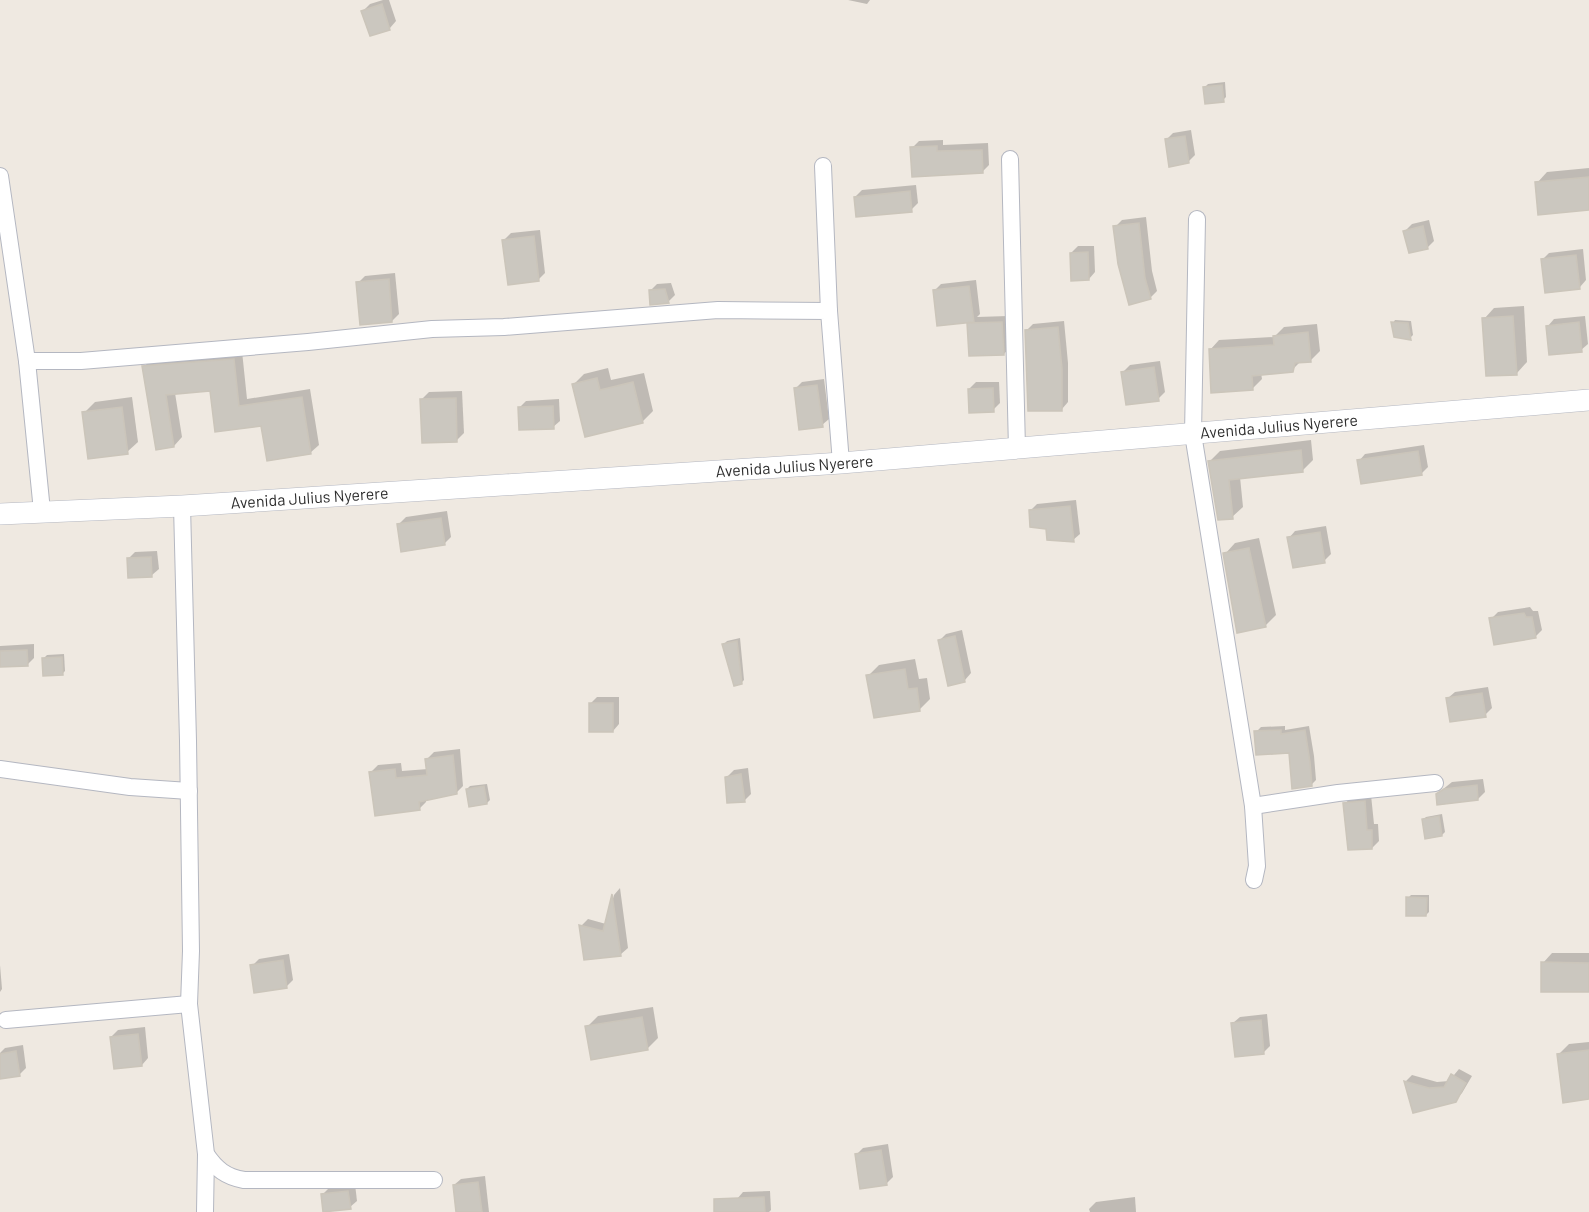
<svg xmlns="http://www.w3.org/2000/svg" width="1589" height="1212" font-family="Barlow,sans-serif">
	<style>
		.shadow { fill: #0003 }
		.building { fill: #cbc7bf; stroke: #cbc5ba; stroke-width: 1.5 }
		.lines { fill: none; stroke-linecap: round; stroke-linejoin: round }
		.minor-casing { stroke: #b4b7c1; stroke-width: 18 }
		.tertiary-casing { stroke: #b4b7c1; stroke-width: 22 }
		.minor { stroke: #fff; stroke-width: 16 }
		.tertiary { stroke: #fff; stroke-width: 21 }
		.labels { text-anchor: middle; stroke-width: 4.5; stroke-linejoin: round; paint-order: stroke }
		.street-label { font-size: 16px; fill: #2e2e2e; stroke: #fff }
	</style>
	<rect width="100%" height="100%" fill="#efe9e1"/>
	<g class="shadow">
		<path d="M383,0H389L396,21L390,28L371,34L363,11L370,4Z"/>
		<path d="M848,0H870L867,4Z"/>
		<path d="M1225,82L1226,97L1223,100L1205,87L1208,84Z"/>
		<path d="M1191,130L1195,155L1188,162L1166,140L1173,133Z"/>
		<path d="M943,140V145L988,143L989,165L982,172L912,148L919,141Z"/>
		<path d="M1589,168V208L1537,183L1547,172Z"/>
		<path d="M916,185L918,203L911,210L855,197L862,190Z"/>
		<path d="M1146,217L1152,271L1157,291L1150,298L1115,227L1122,220Z"/>
		<path d="M1429,220L1434,241L1427,248L1405,231L1412,224Z"/>
		<path d="M540,230L545,273L538,280L504,240L511,233Z"/>
		<path d="M1078,246H1094L1095,272L1089,279L1071,253Z"/>
		<path d="M1583,249L1586,280L1580,287L1542,260L1549,253Z"/>
		<path d="M395,273L399,314L392,321L358,283L365,276Z"/>
		<path d="M976,280L980,314L977,317L1008,316L1010,347L1004,354L970,355L969,321L934,291L941,284Z"/>
		<path d="M671,283L675,295L668,302L650,291L657,284Z"/>
		<path d="M1524,306L1527,362L1517,373L1484,319L1494,308Z"/>
		<path d="M1585,316L1588,344L1581,350L1548,326L1554,319Z"/>
		<path d="M1395,320L1411,321L1413,335L1410,338L1393,323Z"/>
		<path d="M1064,321L1068,363V402L1062,409L1026,331L1033,324Z"/>
		<path d="M1317,324L1320,351L1311,360L1301,361L1292,370L1261,373L1262,379L1253,388L1210,350L1219,340L1274,337L1284,327Z"/>
		<path d="M242,351L247,399L310,389L319,445L310,453L262,424L211,390L175,393L182,437L174,446L144,367L152,358Z"/>
		<path d="M1160,361L1165,392L1158,399L1123,372L1130,365Z"/>
		<path d="M608,368L611,380L644,373L653,411L643,421L574,384L584,374Z"/>
		<path d="M824,379L829,419L822,425L795,389L802,382Z"/>
		<path d="M976,382H999L1000,403L993,410L969,389Z"/>
		<path d="M462,391L464,433L457,440L422,399L429,392Z"/>
		<path d="M132,397L138,442L127,452L84,413L95,402Z"/>
		<path d="M559,399L560,421L553,427L519,408L526,401Z"/>
		<path d="M1311,440L1313,460L1302,471L1240,477L1243,507L1232,517L1210,461L1220,451Z"/>
		<path d="M1424,445L1428,467L1421,474L1359,461L1365,454Z"/>
		<path d="M1076,500L1080,534L1073,540L1030,511L1037,504Z"/>
		<path d="M447,511L451,537L444,544L399,524L406,517Z"/>
		<path d="M1326,526L1331,554L1324,561L1289,538L1295,531Z"/>
		<path d="M1259,538L1276,615L1266,625L1238,631L1225,554L1235,543Z"/>
		<path d="M157,551L159,569L152,575L128,559L135,552Z"/>
		<path d="M1530,607L1533,611H1538L1542,630L1535,637L1491,619L1498,612Z"/>
		<path d="M962,630L971,673L965,680L939,641L946,634Z"/>
		<path d="M740,638L744,680L741,683L724,644L727,641Z"/>
		<path d="M34,644V658L28,664L0,666V646Z"/>
		<path d="M64,654L65,671L62,674L44,658L47,655Z"/>
		<path d="M915,659L919,679L927,678L930,699L920,709L868,676L879,665Z"/>
		<path d="M1488,687L1492,708L1485,715L1448,698L1455,692Z"/>
		<path d="M597,697H619V724L613,731L590,704Z"/>
		<path d="M1285,726V730L1309,726L1314,756L1316,780L1311,785L1291,751L1256,732L1261,727Z"/>
		<path d="M460,749L463,786L456,793L426,799V802L419,809L371,772L378,765L401,763L402,771L428,769L427,759L434,752Z"/>
		<path d="M748,768L751,794L744,801L727,777L734,770Z"/>
		<path d="M1483,779L1485,792L1478,799L1437,794L1452,782Z"/>
		<path d="M487,784L490,800L487,803L467,789L470,786Z"/>
		<path d="M1371,795L1374,824H1378L1379,841L1372,848L1345,804L1351,797Z"/>
		<path d="M1442,814L1445,832L1442,835L1423,820L1426,817Z"/>
		<path d="M620,888L628,948L621,954L581,926L588,919L606,924L614,895Z"/>
		<path d="M1411,895H1429V912L1426,915L1408,898Z"/>
		<path d="M1552,953H1589V991L1543,963Z"/>
		<path d="M289,954L293,980L286,987L252,966L259,959Z"/>
		<path d="M0,965L2,989L0,992Z"/>
		<path d="M653,1007L658,1038L647,1049L587,1027L598,1016Z"/>
		<path d="M1267,1014L1270,1046L1263,1053L1233,1023L1240,1017Z"/>
		<path d="M145,1027L148,1058L142,1065L111,1037L118,1030Z"/>
		<path d="M1589,1042V1098L1558,1055L1569,1044Z"/>
		<path d="M23,1045L26,1068L19,1075L0,1066V1053L5,1048Z"/>
		<path d="M1459,1069L1472,1076L1462,1093L1455,1100L1414,1111L1406,1081L1412,1075L1437,1082L1449,1081Z"/>
		<path d="M888,1144L893,1177L886,1184L856,1155L863,1148Z"/>
		<path d="M485,1176L489,1212H458L454,1185L461,1179Z"/>
		<path d="M355,1184L357,1201L350,1207L323,1194L330,1187Z"/>
		<path d="M770,1191L771,1210L769,1212H737V1199L743,1192Z"/>
		<path d="M1135,1197L1136,1212H1090L1089,1209L1096,1202Z"/>
	</g>
	<g class="building">
		<path d="M382,4L390,30L370,36L361,11Z"/>
		<path d="M1222,85L1224,102L1205,104L1203,87Z"/>
		<path d="M1185,136L1189,163L1169,167L1165,139Z"/>
		<path d="M937,146V151L982,150L983,173L912,177L910,147Z"/>
		<path d="M1589,177V210L1538,215L1535,182Z"/>
		<path d="M910,191L912,212L856,217L854,197Z"/>
		<path d="M1139,223L1145,278L1151,299L1129,305L1118,264L1113,226Z"/>
		<path d="M1423,226L1428,249L1409,253L1403,231Z"/>
		<path d="M534,236L539,281L508,285L502,240Z"/>
		<path d="M1088,252L1089,280L1071,281L1070,253Z"/>
		<path d="M1576,255L1580,289L1545,293L1541,259Z"/>
		<path d="M389,279L392,322L360,325L356,282Z"/>
		<path d="M969,286L974,322L937,326L933,290Z"/>
		<path d="M665,289L669,303L650,305L649,290Z"/>
		<path d="M1513,316L1517,375L1486,376L1482,318Z"/>
		<path d="M1002,322L1004,355L969,356L967,323Z"/>
		<path d="M1391,322L1408,323L1411,340L1394,337Z"/>
		<path d="M1579,322L1582,352L1549,355L1546,326Z"/>
		<path d="M1058,327L1062,369V411H1028L1025,330Z"/>
		<path d="M1308,332L1311,362L1295,363L1293,372L1252,376L1253,390L1211,393L1209,349L1274,345L1273,336Z"/>
		<path d="M234,359L239,406L302,397L311,454L267,461L261,426L215,432L210,391L166,395L174,447L156,450L142,366Z"/>
		<path d="M1154,367L1159,401L1126,405L1121,372Z"/>
		<path d="M597,378L600,390L633,382L643,423L585,437L572,384Z"/>
		<path d="M817,385L823,427L799,430L794,388Z"/>
		<path d="M993,388L994,412L969,413L968,389Z"/>
		<path d="M456,398L457,442L422,443L420,399Z"/>
		<path d="M553,406L554,429L519,430L518,407Z"/>
		<path d="M122,407L128,454L88,459L82,412Z"/>
		<path d="M1301,450L1303,472L1229,480L1233,519L1218,520L1208,461Z"/>
		<path d="M1418,451L1422,475L1361,484L1357,460Z"/>
		<path d="M1070,506L1074,542L1047,540L1046,529L1030,527L1029,510Z"/>
		<path d="M441,518L445,545L401,552L397,524Z"/>
		<path d="M1320,532L1325,563L1293,568L1287,537Z"/>
		<path d="M1249,548L1266,627L1237,633L1223,553Z"/>
		<path d="M151,557L152,577L128,578L127,558Z"/>
		<path d="M1524,613L1526,617H1532L1536,638L1494,645L1489,618Z"/>
		<path d="M955,636L965,682L948,686L938,640Z"/>
		<path d="M737,641L742,684L734,686L722,644Z"/>
		<path d="M27,650L28,666L0,667V651Z"/>
		<path d="M62,657L63,675L43,676L42,658Z"/>
		<path d="M905,669L908,689L917,688L920,711L874,718L866,675Z"/>
		<path d="M1482,693L1486,717L1450,722L1446,698Z"/>
		<rect x="589" y="703" width="24" height="29"/>
		<path d="M1281,730V734L1305,730L1310,762L1312,786L1292,789L1289,753L1256,755L1254,731Z"/>
		<path d="M453,755L457,794L419,802L420,810L375,816L369,772L395,769L396,778L427,775L425,759Z"/>
		<path d="M741,774L745,802L727,803L725,777Z"/>
		<path d="M1477,785L1478,800L1437,805L1436,794L1444,789Z"/>
		<path d="M484,786L487,804L469,807L466,789Z"/>
		<path d="M1365,801L1367,830H1372V849L1348,850L1343,803Z"/>
		<path d="M1439,816L1442,836L1425,839L1422,819Z"/>
		<path d="M612,894L621,956L584,960L579,925L603,931Z"/>
		<path d="M1406,897L1427,898L1426,916H1406Z"/>
		<path d="M283,960L287,988L254,993L250,965Z"/>
		<path d="M1541,962L1589,963V992H1541Z"/>
		<path d="M642,1017L648,1050L591,1060L585,1026Z"/>
		<path d="M1261,1020L1264,1054L1235,1057L1231,1023Z"/>
		<path d="M138,1034L142,1066L114,1069L110,1037Z"/>
		<path d="M1589,1050V1099L1563,1103L1557,1054Z"/>
		<path d="M16,1051L20,1076L0,1079V1054Z"/>
		<path d="M1451,1074L1466,1083L1456,1102L1413,1113L1404,1081L1429,1088L1444,1087Z"/>
		<path d="M881,1150L887,1185L860,1189L855,1154Z"/>
		<path d="M478,1182L482,1212H456L453,1185Z"/>
		<path d="M348,1191L351,1209L323,1212L321,1194Z"/>
		<path d="M764,1197L765,1212H714V1199Z"/>
	</g>
	<g class="lines">
		<g class="minor-casing">
			<g id="minor">
				<path d="M1010,159L1017,449"/>
				<path d="M823,166L829,311"/>
				<path d="M0,176L27,361L42,511"/>
				<path d="M1197,219L1193,434L1253,806L1257,866L1254,880"/>
				<path d="M27,361H81L308,342L432,329L504,327L718,310L829,311L841,463"/>
				<path d="M182,506L188,741L191,951L189,1004L206,1154C216,1169 226,1177 244,1180H434"/>
				<path d="M0,769L130,787L189,791"/>
				<path d="M1253,806L1338,793L1435,783"/>
				<path d="M6,1020L189,1004"/>
				<path d="M205,1212L206,1154"/>
			</g>
		</g>
		<g class="tertiary-casing">
			<g id="tertiary">
				<path id="s1" d="M0,514L182,506L841,463L1589,400"/>
			</g>
		</g>
		<use href="#minor" class="minor"/>
		<use href="#tertiary" class="tertiary"/>
	</g>
	<g class="labels">
		<g class="street-label">
			<text dy="6" stroke="none"><textPath href="#s1" startOffset="1282">Avenida Julius Nyerere</textPath></text>
			<text dy="6" stroke="none"><textPath href="#s1" startOffset="796">Avenida Julius Nyerere</textPath></text>
			<text dy="6" stroke="none"><textPath href="#s1" startOffset="310">Avenida Julius Nyerere</textPath></text>
		</g>
	</g>
</svg>
